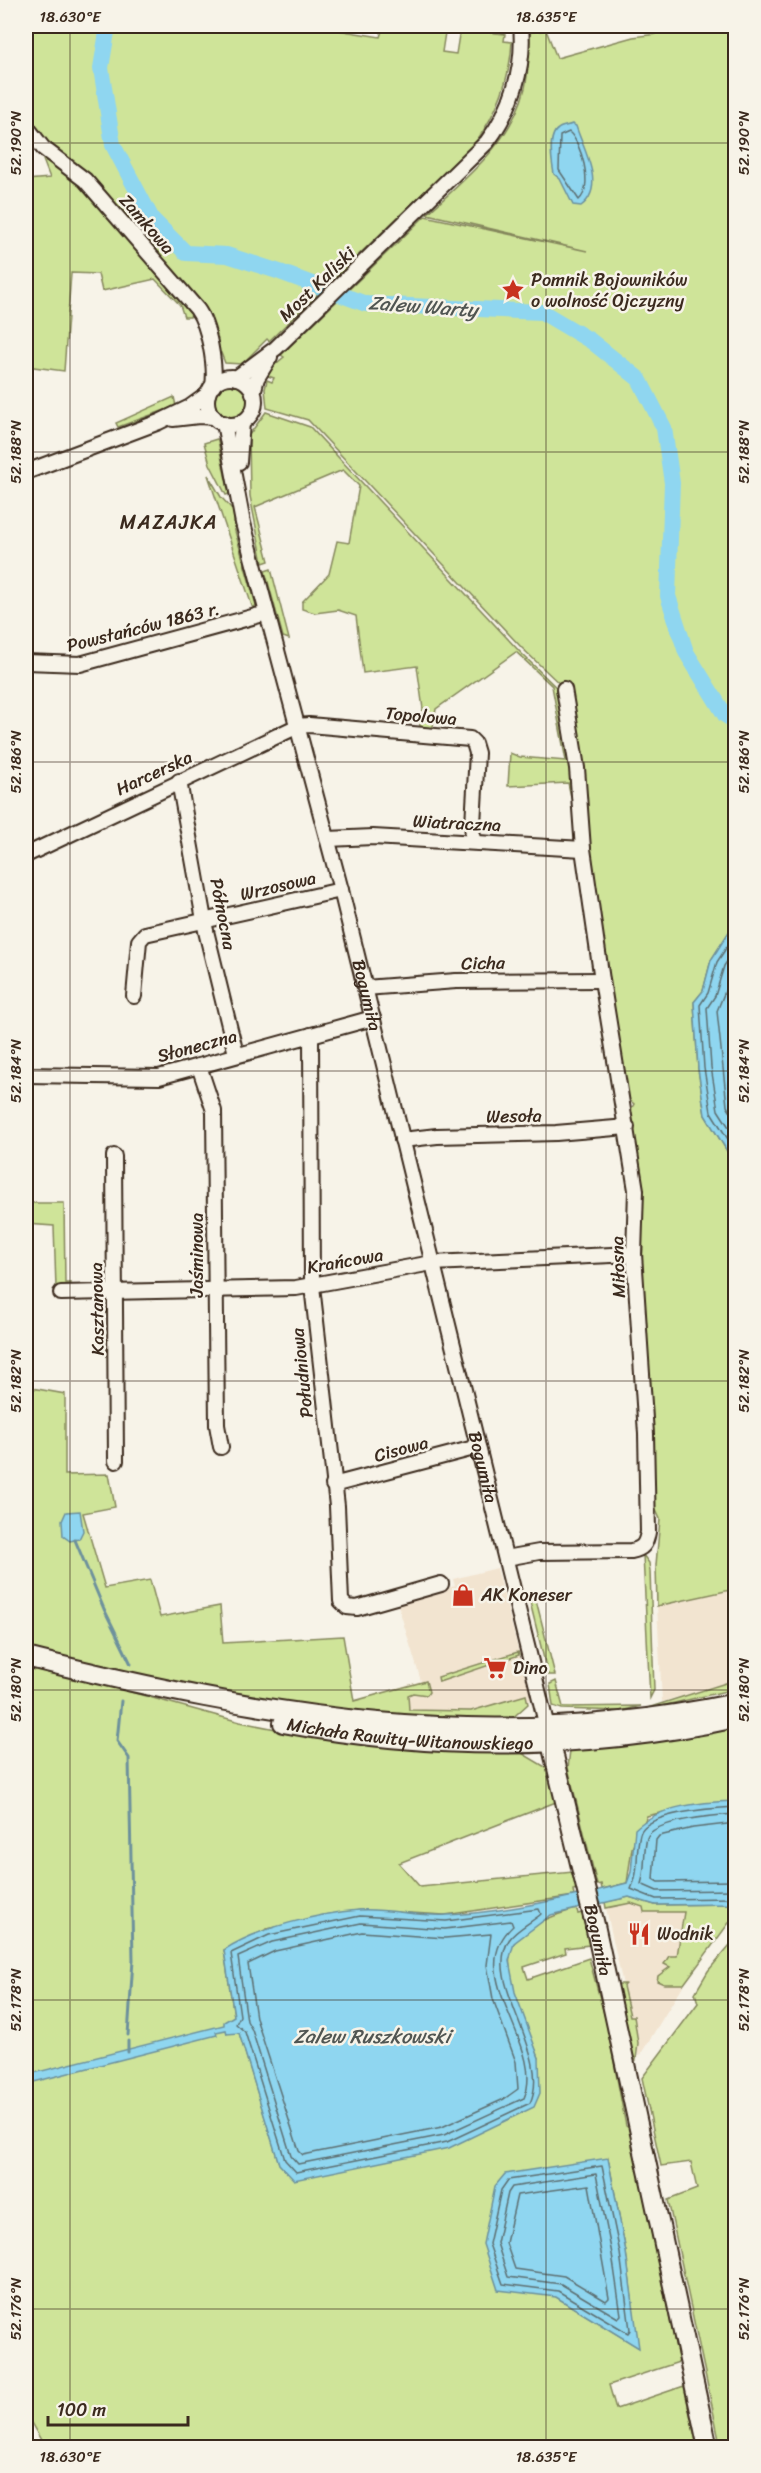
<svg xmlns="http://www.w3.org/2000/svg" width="761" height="2473" font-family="Sriracha,sans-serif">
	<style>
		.built { fill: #f2e4d0 }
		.green { fill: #cfe499; stroke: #85875c; stroke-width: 1.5; fill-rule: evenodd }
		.water { fill: #8fd6f0; stroke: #6d919c; stroke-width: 1.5 }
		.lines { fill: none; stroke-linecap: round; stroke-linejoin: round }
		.shore { stroke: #5d6f72; stroke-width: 1.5 }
		.stream { stroke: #6d919c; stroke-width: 3 }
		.river { stroke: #8fd6f0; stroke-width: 16 }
		.minor-casing { stroke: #3b2a1e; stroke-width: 18 }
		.major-casing { stroke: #3b2a1e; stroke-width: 22 }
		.minor { stroke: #f7f3e8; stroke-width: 14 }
		.major { stroke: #f7f3e8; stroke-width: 18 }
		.ticks { fill: none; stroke: #3b2a1e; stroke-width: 1.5; stroke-opacity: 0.45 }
		.labels { text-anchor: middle; stroke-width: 5; stroke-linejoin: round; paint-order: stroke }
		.street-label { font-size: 18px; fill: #3b2a1e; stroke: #f7f3e8 }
		.poi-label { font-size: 18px; fill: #3b2a1e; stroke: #f7f3e8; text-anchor: start }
		.water-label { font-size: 20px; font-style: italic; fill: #505552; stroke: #f7f3e8 }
		.neighbourhood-label { font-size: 20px; letter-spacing: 1.5px; fill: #3b2a1e; stroke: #f7f3e8 }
		.neatline { fill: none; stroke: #3b2a1e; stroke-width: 2 }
		.ticks-label { font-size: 15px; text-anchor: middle; fill: #3b2a1e }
	</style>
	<rect width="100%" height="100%" fill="#f7f3e8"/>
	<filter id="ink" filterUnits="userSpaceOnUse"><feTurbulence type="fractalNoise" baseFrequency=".0167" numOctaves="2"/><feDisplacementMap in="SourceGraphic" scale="12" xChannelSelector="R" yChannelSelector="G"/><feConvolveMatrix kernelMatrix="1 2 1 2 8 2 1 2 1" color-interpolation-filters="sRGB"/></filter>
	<g filter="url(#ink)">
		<g class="built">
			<path d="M497,1568L531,1699L527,1703L452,1718L353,1701L421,1681L397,1602L455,1586L453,1579Z"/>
			<path d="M735,1589V1680L662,1702L657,1606Z"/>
			<path d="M631,1903L643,1907L644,1912H685L677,1957L671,1956L670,1967L658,1976L664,1984H684L639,2057L606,1908Z"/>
		</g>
		<g class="green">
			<path d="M26,26H338V30L380,37L383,28L391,30L392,26H446L442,52L456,54L460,29L505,34L504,41L512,42C510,79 497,113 475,143L269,341L267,339L242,364L225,363L221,353L218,354L210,320L199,305L53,154L26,121Z"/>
			<path d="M656,26H735L736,922L711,960L703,991L694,1002L698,1069L705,1115L735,1164V1589L657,1606L656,1565L660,1519L655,1508L640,1293L643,1247L628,1248V1208L636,1209L637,1150L629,1113L634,1104L625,1096L564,688L522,648L308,420L267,408L265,389L267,380L272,382L274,378L268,376L272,367L284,357L281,355L425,216L587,251L427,214C466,178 512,142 525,88C529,70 529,51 530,32L546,30L557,58L633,37L656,34Z"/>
			<path d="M43,160L50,162L83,183L192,311L190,317H184L180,305L155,279L102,291L98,274L71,273L64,371L26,366V180L50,178Z"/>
			<circle cx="231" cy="401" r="16"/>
			<path d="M174,397L176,406L118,427L116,423Z"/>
			<path d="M266,412L310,427L521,653L561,692L576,776L574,810L568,783L508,786L510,753L520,757L566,761L552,686L516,652L436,709L432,732L419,730L423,709L417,666L363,673L356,616L338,610L315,613L302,609V602L329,574L337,541L349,543L359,486L343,470L255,507L269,561L263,563L250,496L249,435Z"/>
			<path d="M217,439L218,441L229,494L226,495L210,464L204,443Z"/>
			<path d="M208,475L221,497L233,510L235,531L256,605L253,609Z"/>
			<path d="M271,569L289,639L283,637L265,571Z"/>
			<path d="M26,1203H64L65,1283H71L70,1289L56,1288L54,1226L26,1224Z"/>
			<path d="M26,1387L65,1394V1475L109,1474L115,1507L83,1513L105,1588L150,1580L160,1617L220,1606L223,1643L343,1636L354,1701L426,1681L429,1692L427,1695L413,1693L408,1695L409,1710L471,1711L526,1695L528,1704L508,1722L305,1709L113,1669L26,1647Z"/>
			<path d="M643,1555L649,1563L650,1571L654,1690L650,1698Z"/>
			<path d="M536,1600L555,1675H548L530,1602Z"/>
			<path d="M518,1652L519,1655L439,1682L438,1677Z"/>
			<path d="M26,1667L109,1686L240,1722L281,1730L520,1752L547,1768L556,1802L399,1863L420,1887L573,1872L577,1889L573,1890L574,1896L445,1915L360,1910L267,1929L224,1950L234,2016L279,2163L539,2058C529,2032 498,1969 514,1943C524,1926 559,1913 577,1909L578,1914L582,1913L589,1945L565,1948L566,1953L524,1967L528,1979L589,1958L607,2025L626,2126L629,2128L679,2362L609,2385L616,2409L684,2386L697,2447H45L26,2414ZM608,2158L626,2252L638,2347L556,2297Z"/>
			<path d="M735,1680V1689L635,1712Z"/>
			<path d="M556,1681L563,1707L641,1706L620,1711L562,1709L553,1706L550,1684Z"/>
			<path d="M735,1722V1801L690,1806L647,1816L632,1848L627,1883L602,1889L601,1884L597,1885L568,1768L570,1750Z"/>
			<path d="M629,1897L655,1905L735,1904V1918L731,1920L684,1984H664L657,1981L658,1976L670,1967L664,1964L669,1956H677L684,1912H644L643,1907L631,1903L606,1908L605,1902Z"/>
			<path d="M735,1939L736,2447L721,2448L668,2200L697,2189L691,2162L661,2166L642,2078L698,2003L695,1993L708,1971Z"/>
			<path d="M619,1984H625L623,1986L630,2016H634L638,2043L636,2060H631L617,1987Z"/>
		</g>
		<g class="water">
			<path d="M572,124L576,126C583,149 607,187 581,206L573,205L560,179L554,174C552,163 547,136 558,129C561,126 568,126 572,124Z"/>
			<path d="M735,922V1164L705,1115L698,1069L694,1002L703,991L711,960Z"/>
			<path d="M80,1511L83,1531L79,1539L70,1541L63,1536L62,1521L66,1512Z"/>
			<path d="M735,1801V1904L655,1905L629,1897L551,1915L514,1943L509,1961L515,1992L539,2058L540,2093L534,2107L449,2148L294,2180L279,2164L239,2033L227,2034L226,2030L216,2032L217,2035L26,2084V2075L224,2025V2022L234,2016L224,1950C256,1928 321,1913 359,1910C388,1908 418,1917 447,1915C508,1912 568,1898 627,1883L631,1872L635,1829C660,1805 702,1802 735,1801Z"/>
			<path d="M608,2158L626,2252L639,2348L556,2297L498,2290L483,2244L495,2186L505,2174Z"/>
		</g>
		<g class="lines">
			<g class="shore">
				<path d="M569,132C581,142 594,186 579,200L559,170L560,136Z"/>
				<path d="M736,933L717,962L708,993L700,1005L704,1068L711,1112L736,1152"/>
				<path d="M736,948L724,966L715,996L707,1008L711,1067L718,1110L736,1138"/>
				<path d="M736,964L717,1011L727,1106L736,1121"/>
				<path d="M736,1807C716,1808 646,1812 640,1834C635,1853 640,1872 631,1889L656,1899L736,1898"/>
				<path d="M736,1814C718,1815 652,1820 647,1838C643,1853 646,1869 641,1884L657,1891L736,1890"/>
				<path d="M736,1823L693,1828L659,1836L656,1840L653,1879L658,1882L736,1881"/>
				<path d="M539,1909L541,1914C532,1922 515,1930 509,1940C482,1982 553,2054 530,2103L447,2142L296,2172L285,2160L245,2032L236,2024L240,2016L231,1953L269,1935L360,1916L446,1921Z"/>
				<path d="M511,1921L513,1926C460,1974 547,2045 524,2098L444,2135L298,2164L291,2156L252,2030L247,2021L238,1957L272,1942L361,1923L445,1929Z"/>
				<path d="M362,1932L445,1938L491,1934L487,1965L493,1999L516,2062L518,2089L504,2099L442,2127L303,2155L299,2151L256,2018L248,1964L275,1951Z"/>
				<path d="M602,2166L620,2253L630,2330L628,2333L558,2291L503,2284L489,2244L501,2190L508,2180Z"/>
				<path d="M596,2174L612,2254L621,2315L618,2318L561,2284L508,2277L497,2243L508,2193L512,2187Z"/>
				<path d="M589,2185L609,2298L606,2301L564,2276L515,2269L506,2243L517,2195Z"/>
			</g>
			<g class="stream">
				<path d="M75,1540L104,1609L131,1664"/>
				<path d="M121,1701L117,1741L129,1758L133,1960L128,2035"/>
				<path d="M128,2041V2052"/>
			</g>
			<path class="river" d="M108,26L101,68L113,145L152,219L186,253L227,255L280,272L366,304L542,312L591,341L639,379L664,428L672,483L668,596L686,652L725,715L736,722"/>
			<g class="minor-casing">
				<g id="minor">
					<path d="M26,126L43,148L85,180L197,309C209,325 216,366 213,386"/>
					<circle cx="231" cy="401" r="24"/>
					<path d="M236,378L276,348L487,142C512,109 525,67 521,26"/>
					<path d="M253,393L257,378L270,357"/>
					<path d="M173,419L199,416L214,417"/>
					<path id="s1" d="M224,423L243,523L341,890L547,1727"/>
					<path d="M239,462L242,422"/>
					<path d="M26,472L159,422L190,407L208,394"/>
					<path d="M26,662L80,664L267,613"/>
					<path d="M179,781L206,931L236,1054"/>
					<path d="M328,839L373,837L583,849"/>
					<path d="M26,855L298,726L309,725L470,739L474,743L477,753L472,842"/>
					<path d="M365,988L456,981L602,980"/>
					<path d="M134,996L139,941L145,934L341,890"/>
					<path d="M311,1035L312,1286L337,1506L341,1601L347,1607L357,1608L441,1584"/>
					<path d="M199,1066L214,1111L217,1425L221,1447"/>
					<path d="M26,1075L159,1077L373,1018"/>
					<path d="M402,1140L437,1136L556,1133L627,1127"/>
					<path d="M114,1156L116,1461"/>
					<path d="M61,1293L296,1288L432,1263L634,1254"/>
					<path d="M333,1485L478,1447"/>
					<path d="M506,1558L539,1552L631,1551C643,1549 646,1544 648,1532L646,1434L634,1254L636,1190L602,980L583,849L577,768L564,689"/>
				</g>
			</g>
			<g class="major-casing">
				<g id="major">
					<path d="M26,1657C268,1717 487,1755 736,1703"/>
					<path id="s2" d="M283,1723C433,1751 586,1751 736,1718"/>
					<path id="s3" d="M547,1727L595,1925L708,2448"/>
				</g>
			</g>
			<use href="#minor" class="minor"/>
			<use href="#major" class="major"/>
		</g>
	</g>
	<path class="ticks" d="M70,26V2448M546,26V2448M26,143H736M26,452H736M26,762H736M26,1071H736M26,1381H736M26,1690H736M26,2000H736M26,2309H736"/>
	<defs>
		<g id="sight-bare" transform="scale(1.8)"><path d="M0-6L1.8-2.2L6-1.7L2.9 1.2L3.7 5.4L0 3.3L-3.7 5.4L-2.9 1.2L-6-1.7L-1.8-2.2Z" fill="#c8321e" stroke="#f7f3e8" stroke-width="2.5" paint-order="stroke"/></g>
		<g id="shop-bare" transform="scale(1.8)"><path d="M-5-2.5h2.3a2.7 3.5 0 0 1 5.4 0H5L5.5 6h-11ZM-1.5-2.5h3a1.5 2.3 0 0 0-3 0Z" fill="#c8321e" stroke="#f7f3e8" stroke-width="2.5" paint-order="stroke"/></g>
		<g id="supermarket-bare" transform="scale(1.8)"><path d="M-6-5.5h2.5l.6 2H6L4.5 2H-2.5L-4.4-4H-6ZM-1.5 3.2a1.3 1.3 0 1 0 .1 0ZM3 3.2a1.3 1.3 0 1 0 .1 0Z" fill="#c8321e" stroke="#f7f3e8" stroke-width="2.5" paint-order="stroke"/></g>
		<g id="restaurant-bare" transform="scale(1.8)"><path d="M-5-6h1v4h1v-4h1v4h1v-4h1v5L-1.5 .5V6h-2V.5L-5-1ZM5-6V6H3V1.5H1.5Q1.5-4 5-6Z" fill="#c8321e" stroke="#f7f3e8" stroke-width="2.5" paint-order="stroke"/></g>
	</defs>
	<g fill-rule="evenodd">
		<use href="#sight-bare" x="513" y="290"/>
		<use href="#shop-bare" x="463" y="1595"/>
		<use href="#supermarket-bare" x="495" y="1668"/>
		<use href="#restaurant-bare" x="639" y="1934"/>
	</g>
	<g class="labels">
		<g class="street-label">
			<text transform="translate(147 224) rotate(49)" y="6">Zamkowa</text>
			<text transform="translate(317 284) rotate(-44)" y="6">Most Kaliski</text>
			<text transform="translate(143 627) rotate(-14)" y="6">Powstańców 1863 r.</text>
			<text transform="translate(421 716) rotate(5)" y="6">Topolowa</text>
			<text transform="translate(154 773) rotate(-25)" y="6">Harcerska</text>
			<text transform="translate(457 823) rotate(3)" y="6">Wiatraczna</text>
			<text transform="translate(278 886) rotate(-13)" y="6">Wrzosowa</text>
			<text transform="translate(223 914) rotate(79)" y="6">Północna</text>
			<text transform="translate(483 963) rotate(-1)" y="6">Cicha</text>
			<text dy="6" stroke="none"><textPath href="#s1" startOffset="590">Bogumiła</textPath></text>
			<text transform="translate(197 1046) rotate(-15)" y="6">Słoneczna</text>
			<text transform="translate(514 1116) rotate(-1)" y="6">Wesoła</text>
			<text transform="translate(197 1255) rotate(-90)" y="6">Jaśminowa</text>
			<text transform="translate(345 1261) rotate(-10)" y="6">Krańcowa</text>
			<text transform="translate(618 1267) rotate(-92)" y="6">Miłosna</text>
			<text transform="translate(97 1309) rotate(-91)" y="6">Kasztanowa</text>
			<text transform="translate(302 1373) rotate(-96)" y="6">Południowa</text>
			<text transform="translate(401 1449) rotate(-15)" y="6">Cisowa</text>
			<text dy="6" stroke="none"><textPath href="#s1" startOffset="1076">Bogumiła</textPath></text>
			<text dy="6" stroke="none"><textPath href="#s2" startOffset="128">Michała Rawity-Witanowskiego</textPath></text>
			<text dy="6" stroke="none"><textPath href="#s3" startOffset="219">Bogumiła</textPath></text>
		</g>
		<g class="poi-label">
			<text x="531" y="286">Pomnik Bojowników<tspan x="531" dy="21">o wolność Ojczyzny</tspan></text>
			<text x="481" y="1601">AK Koneser</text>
			<text x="513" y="1674">Dino</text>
			<text x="657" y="1940">Wodnik</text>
		</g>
		<g class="water-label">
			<text transform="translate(423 306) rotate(4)" y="7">Zalew Warty</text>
			<text x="372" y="2043">Zalew Ruszkowski</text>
		</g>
		<g class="neighbourhood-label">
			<text x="169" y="529">MAZAJKA</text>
		</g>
	</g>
	<rect width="761" height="2473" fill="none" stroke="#f7f3e8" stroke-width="66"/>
	<path d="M48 2416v9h140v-9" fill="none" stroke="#3b2a1e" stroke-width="3"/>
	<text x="57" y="2416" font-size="18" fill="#3b2a1e" stroke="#f7f3e8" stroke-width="4.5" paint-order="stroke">100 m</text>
	<rect x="33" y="33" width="695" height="2407" class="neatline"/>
	<g class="ticks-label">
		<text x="70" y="22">18.630°E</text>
		<text x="546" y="22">18.635°E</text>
		<text transform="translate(16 143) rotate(-90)" y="5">52.190°N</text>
		<text transform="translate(744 143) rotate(-90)" y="5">52.190°N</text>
		<text transform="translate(16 452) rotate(-90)" y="5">52.188°N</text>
		<text transform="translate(744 452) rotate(-90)" y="5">52.188°N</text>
		<text transform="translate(16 762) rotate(-90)" y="5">52.186°N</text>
		<text transform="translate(744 762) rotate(-90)" y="5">52.186°N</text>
		<text transform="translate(16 1071) rotate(-90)" y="5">52.184°N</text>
		<text transform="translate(744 1071) rotate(-90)" y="5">52.184°N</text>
		<text transform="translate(16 1381) rotate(-90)" y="5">52.182°N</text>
		<text transform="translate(744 1381) rotate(-90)" y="5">52.182°N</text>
		<text transform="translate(16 1690) rotate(-90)" y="5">52.180°N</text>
		<text transform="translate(744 1690) rotate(-90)" y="5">52.180°N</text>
		<text transform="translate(16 2000) rotate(-90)" y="5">52.178°N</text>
		<text transform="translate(744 2000) rotate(-90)" y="5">52.178°N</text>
		<text transform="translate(16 2309) rotate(-90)" y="5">52.176°N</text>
		<text transform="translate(744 2309) rotate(-90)" y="5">52.176°N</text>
		<text x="70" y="2462">18.630°E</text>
		<text x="546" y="2462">18.635°E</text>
	</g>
</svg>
